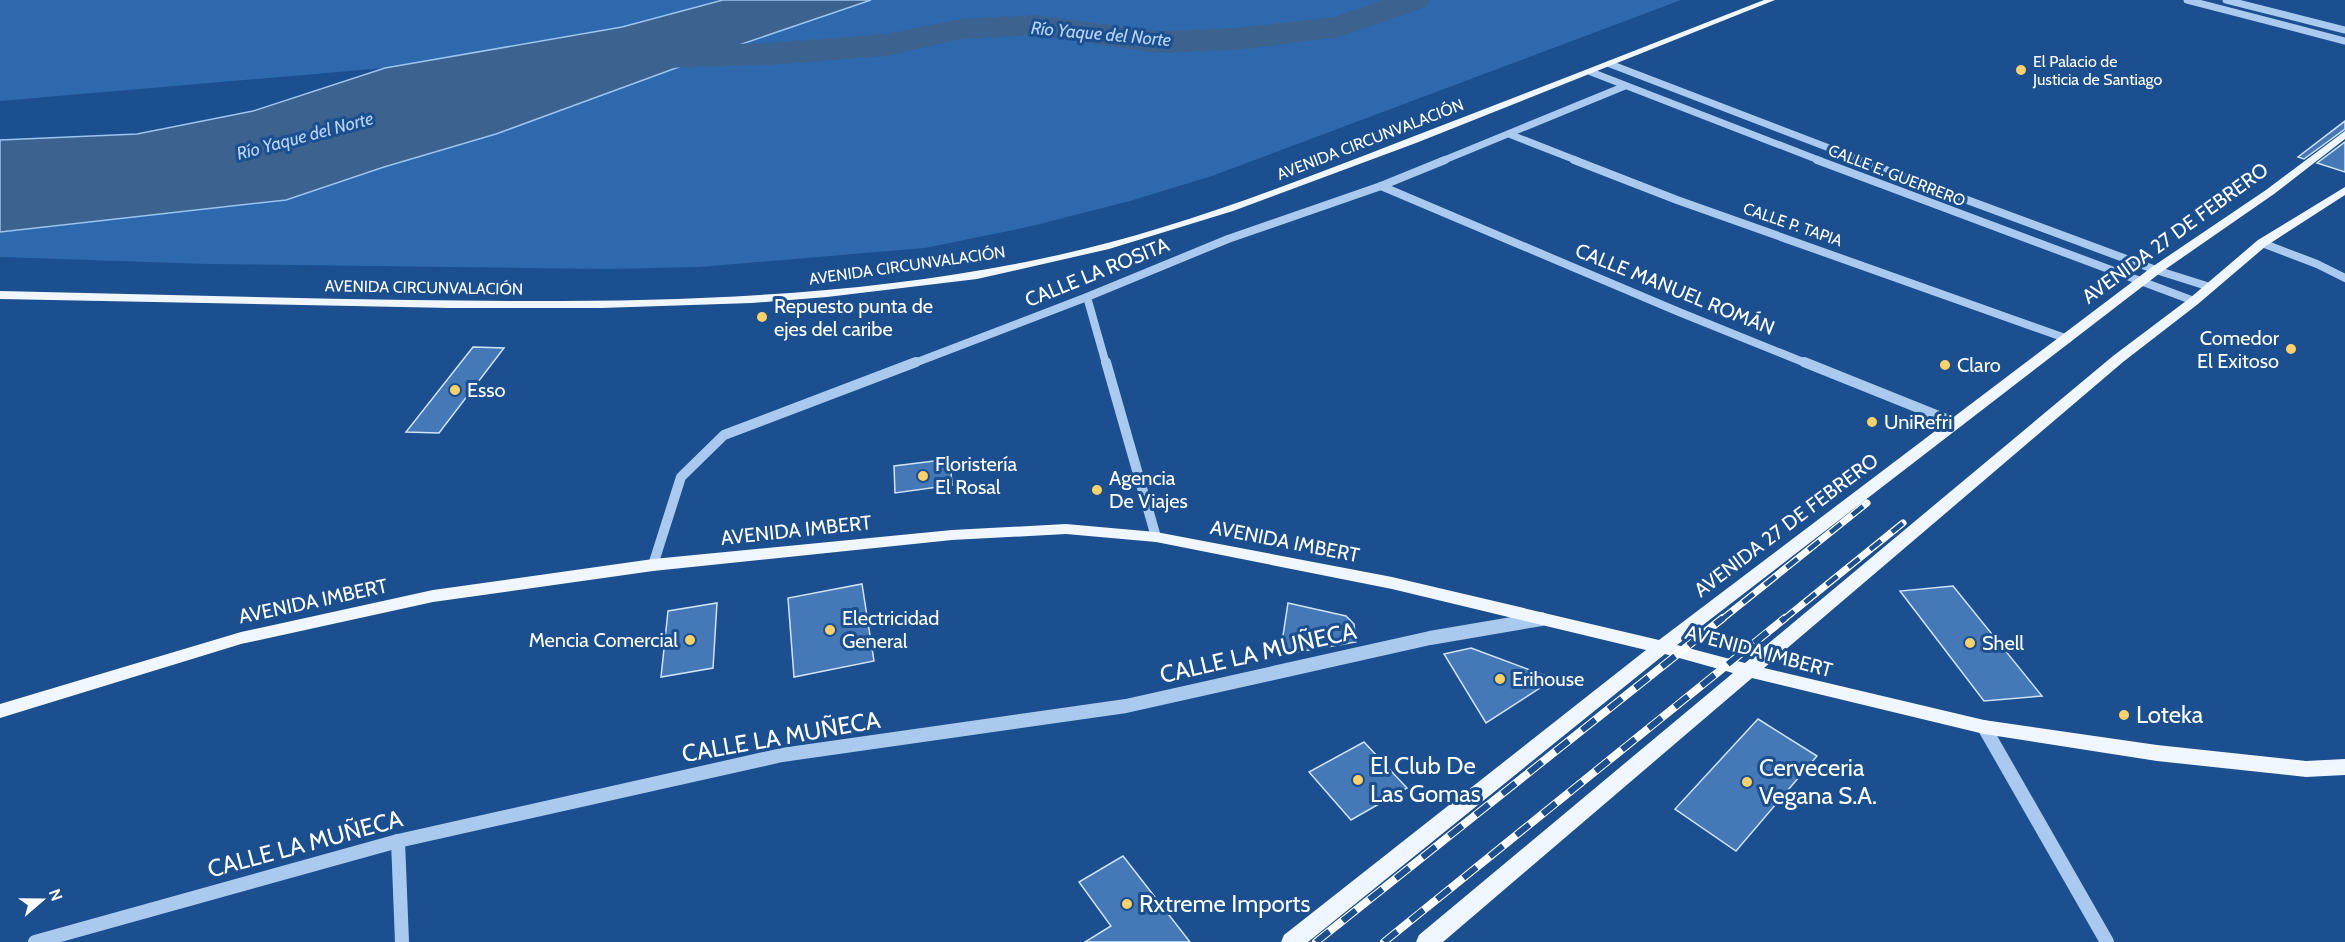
<svg xmlns="http://www.w3.org/2000/svg" width="2345" height="942" font-family="Cabin,sans-serif">
	<style>
		.green { fill: #2e69ad }
		.water { fill: #3c6290; stroke: #9cc4f0; stroke-width: 1.5 }
		.lines { fill: none; stroke-linecap: round; stroke-linejoin: round }
		.river { fill: #3c6290; fill-rule: evenodd }
		.building { fill: #4478b7; stroke: #cfe3fa; stroke-width: 1.5 }
		.minor-far3 { stroke: #a9c9ee; stroke-width: 7 }
		.minor-far2 { stroke: #a9c9ee; stroke-width: 8 }
		.minor-far1 { stroke: #a9c9ee; stroke-width: 10 }
		.minor { stroke: #a9c9ee; stroke-width: 14 }
		.major { fill: #f0f6ff; fill-rule: evenodd }
		.rail-far1-casing { stroke: #fff; stroke-width: 7 }
		.rail-casing { stroke: #fff; stroke-width: 8 }
		.rail-far1 { stroke: #1b4f8f; stroke-width: 4.5; stroke-dasharray: 14; stroke-linecap: butt }
		.rail { stroke: #1b4f8f; stroke-width: 6; stroke-dasharray: 17; stroke-linecap: butt }
		.poi-dot { fill: #ffd166; stroke: #1b4f8f; stroke-width: 2 }
		.labels { text-anchor: middle; stroke-width: 6; stroke-linejoin: round; paint-order: stroke }
		.far-poi-label { font-size: 16px; fill: #fff; stroke: #1b4f8f; text-anchor: start }
		.far-street-label { font-size: 16px; fill: #fff; stroke: #1b4f8f }
		.far-water-label { font-size: 18px; font-style: italic; fill: #b5d3f5; stroke: #1b4f8f }
		.street-label { font-size: 20px; fill: #fff; stroke: #1b4f8f }
		.poi-label { font-size: 20px; fill: #fff; stroke: #1b4f8f; text-anchor: start }
		.near-street-label { font-size: 24px; fill: #fff; stroke: #1b4f8f }
		.near-poi-label { font-size: 24px; fill: #fff; stroke: #1b4f8f; text-anchor: start }
	</style>
	<rect width="100%" height="100%" fill="#1b4f8f"/>
	<g class="green">
		<path d="M0,0H723L622,27L385,68L0,101Z"/>
		<path d="M871,0H1681L1212,176L1130,201L1032,226L925,248L699,267L609,269L207,264L0,257V232L286,200L384,167L496,134L736,46Z"/>
	</g>
	<path class="water" d="M723,0H871L736,46L496,134L384,167L286,200L0,232V140L137,134L253,111L385,68L622,27Z"/>
	<g class="lines">
		<path class="river" d="M1383,0H1430L1426,7L1340,37L1238,50L1156,53L1035,35L961,39L887,56L768,65L630,69L617,66L612,58L617,50L630,47L768,43L887,34L961,19L1035,15L1156,31L1238,28L1334,17Z"/>
	</g>
	<g class="building">
		<path d="M2345,121V129L2304,159L2298,157Z"/>
		<path d="M2345,142V172L2317,163Z"/>
		<path d="M473,347L504,348L439,433L406,432Z"/>
		<path d="M950,459L952,485L895,493L894,466Z"/>
		<path d="M862,584L874,661L794,677L788,598Z"/>
		<path d="M1953,586L2042,696L1984,701L1900,591Z"/>
		<path d="M717,603L713,668L661,677L668,611Z"/>
		<path d="M1288,603L1346,616L1354,624L1356,642L1280,655Z"/>
		<path d="M1471,648L1554,679L1486,723L1444,654Z"/>
		<path d="M1758,719L1817,756L1736,851L1675,809Z"/>
		<path d="M1364,742L1407,788L1351,820L1309,772Z"/>
		<path d="M1123,856L1190,942H1085L1111,926L1079,882Z"/>
	</g>
	<g class="lines">
		<g class="minor-far3">
			<path d="M2187,0L2345,41"/>
			<path d="M2226,0L2345,30"/>
			<path d="M1610,64L1863,161"/>
			<path d="M1591,72L1821,161"/>
			<path d="M1509,134L1578,161"/>
			<path d="M1442,161L1625,86"/>
		</g>
		<g class="minor-far2">
			<path d="M1574,160L1677,200L2068,339"/>
			<path d="M1817,160L2194,301"/>
			<path d="M1859,160L2156,270L2210,287"/>
			<path d="M1381,186L1679,312L1808,364"/>
			<path d="M2262,243L2317,264L2345,278"/>
			<path d="M1087,297L1106,364"/>
			<path d="M912,364L1087,297L1228,239L1381,186L1445,160"/>
		</g>
		<g class="minor-far1">
			<path d="M1106,362L1156,537"/>
			<path d="M1804,362L1956,423"/>
			<path d="M653,565L681,477L724,435L916,362"/>
			<path d="M1538,620L1541,619"/>
		</g>
		<g class="minor">
			<path d="M1984,727L2107,942"/>
			<path d="M398,841L402,942"/>
			<path d="M35,942L398,841L782,755L1126,706L1430,638L1541,619"/>
		</g>
		<g class="major">
			<path d="M1764,0H1775L1416,143L1233,211L1109,249L977,279L827,297L752,303L601,308H450L0,299V291C137,294 273,298 410,300C619,303 830,302 1035,260C1160,235 1280,188 1399,142C1521,95 1642,48 1764,0Z"/>
			<path d="M2345,131V139L2274,194L2160,273L1677,645L1745,663L2113,356L2190,298L2258,240L2345,187V195L2266,246L2198,304L2123,362L1764,668L1984,720L2157,745L2306,761L2345,759V775L2306,777L2157,761L1984,734L1752,678L1443,942H1416L1419,935L1733,673L1665,654L1308,942H1281L1284,935L1646,650L1392,589L1156,542L1066,534L952,540L653,571L433,602L241,644L0,718V704L241,632L433,590L653,559L952,530L1066,524L1156,532L1392,577L1659,640L2152,267L2266,190Z"/>
		</g>
		<g class="rail-far1-casing">
			<g id="rail-far1">
				<path d="M1721,620L1867,503"/>
				<path d="M1783,620L1903,523"/>
			</g>
		</g>
		<g class="rail-casing">
			<g id="rail">
				<path d="M1316,942L1723,618"/>
				<path d="M1384,942L1785,618"/>
			</g>
		</g>
		<use href="#rail-far1" class="rail-far1"/>
		<use href="#rail" class="rail"/>
	</g>
	<g class="poi-dot">
		<circle cx="2021" cy="70" r="6"/>
		<circle cx="762" cy="317" r="6"/>
		<circle cx="2291" cy="349" r="6"/>
		<circle cx="1945" cy="365" r="6"/>
		<circle cx="455" cy="390" r="6"/>
		<circle cx="1872" cy="422" r="6"/>
		<circle cx="923" cy="476" r="6"/>
		<circle cx="1097" cy="490" r="6"/>
		<circle cx="830" cy="630" r="6"/>
		<circle cx="690" cy="640" r="6"/>
		<circle cx="1970" cy="643" r="6"/>
		<circle cx="1500" cy="679" r="6"/>
		<circle cx="2124" cy="715" r="6"/>
		<circle cx="1358" cy="780" r="6"/>
		<circle cx="1747" cy="782" r="6"/>
		<circle cx="1127" cy="904" r="6"/>
	</g>
	<g class="labels">
		<g class="far-poi-label">
			<text x="2033" y="67">El Palacio de<tspan x="2033" dy="18">Justicia de Santiago</tspan></text>
		</g>
		<g class="far-street-label">
			<text transform="translate(1370 139) rotate(-21)" y="6">AVENIDA CIRCUNVALACIÓN</text>
			<text transform="translate(1897 175) rotate(21)" y="6">CALLE E. GUERRERO</text>
			<text transform="translate(1793 224) rotate(19)" y="6">CALLE P. TAPIA</text>
			<text transform="translate(907 265) rotate(-8)" y="6">AVENIDA CIRCUNVALACIÓN</text>
			<text transform="translate(424 287) rotate(1)" y="6">AVENIDA CIRCUNVALACIÓN</text>
		</g>
		<g class="far-water-label">
			<text transform="translate(1101 34) rotate(5)" y="6">Río Yaque del Norte</text>
			<text transform="translate(305 136) rotate(-15)" y="6">Río Yaque del Norte</text>
		</g>
		<g class="street-label">
			<text transform="translate(2175 233) rotate(-36)" y="7">AVENIDA 27 DE FEBRERO</text>
			<text transform="translate(1097 272) rotate(-22)" y="7">CALLE LA ROSITA</text>
			<text transform="translate(1675 289) rotate(22)" y="7">CALLE MANUEL ROMÁN</text>
			<text transform="translate(1786 525) rotate(-37)" y="7">AVENIDA 27 DE FEBRERO</text>
			<text transform="translate(796 530) rotate(-6)" y="7">AVENIDA IMBERT</text>
			<text transform="translate(1285 541) rotate(11)" y="7">AVENIDA IMBERT</text>
			<text transform="translate(313 601) rotate(-12)" y="7">AVENIDA IMBERT</text>
			<text transform="translate(1759 651) rotate(15)" y="7">AVENIDA IMBERT</text>
		</g>
		<g class="poi-label">
			<text x="774" y="313">Repuesto punta de<tspan x="774" dy="23">ejes del caribe</tspan></text>
			<text x="2279" y="345" text-anchor="end">Comedor<tspan x="2279" dy="23">El Exitoso</tspan></text>
			<text x="1957" y="372">Claro</text>
			<text x="467" y="397">Esso</text>
			<text x="1884" y="429">UniRefri</text>
			<text x="935" y="471">Floristería<tspan x="935" dy="23">El Rosal</tspan></text>
			<text x="1109" y="485">Agencia<tspan x="1109" dy="23">De Viajes</tspan></text>
			<text x="842" y="625">Electricidad<tspan x="842" dy="23">General</tspan></text>
			<text x="678" y="647" text-anchor="end">Mencia Comercial</text>
			<text x="1982" y="650">Shell</text>
			<text x="1512" y="686">Erihouse</text>
		</g>
		<g class="near-street-label">
			<text transform="translate(1258 653) rotate(-13)" y="8">CALLE LA MUÑECA</text>
			<text transform="translate(781 737) rotate(-10)" y="8">CALLE LA MUÑECA</text>
			<text transform="translate(305 844) rotate(-15)" y="8">CALLE LA MUÑECA</text>
		</g>
		<g class="near-poi-label">
			<text x="2136" y="723">Loteka</text>
			<text x="1370" y="774">El Club De<tspan x="1370" dy="28">Las Gomas</tspan></text>
			<text x="1759" y="776">Cerveceria<tspan x="1759" dy="28">Vegana S.A.</tspan></text>
			<text x="1139" y="912">Rxtreme Imports</text>
		</g>
	</g>
	<g transform="translate(42 900) rotate(70)" stroke="#1b4f8f" stroke-width="4.5" paint-order="stroke">
	<path d="M0-4.5L10 22L0 15L-10 22Z" fill="#ffffff"/>
	<text y="-9" font-size="16" font-weight="bold" text-anchor="middle" fill="#ffffff">N</text>
	</g>
</svg>
